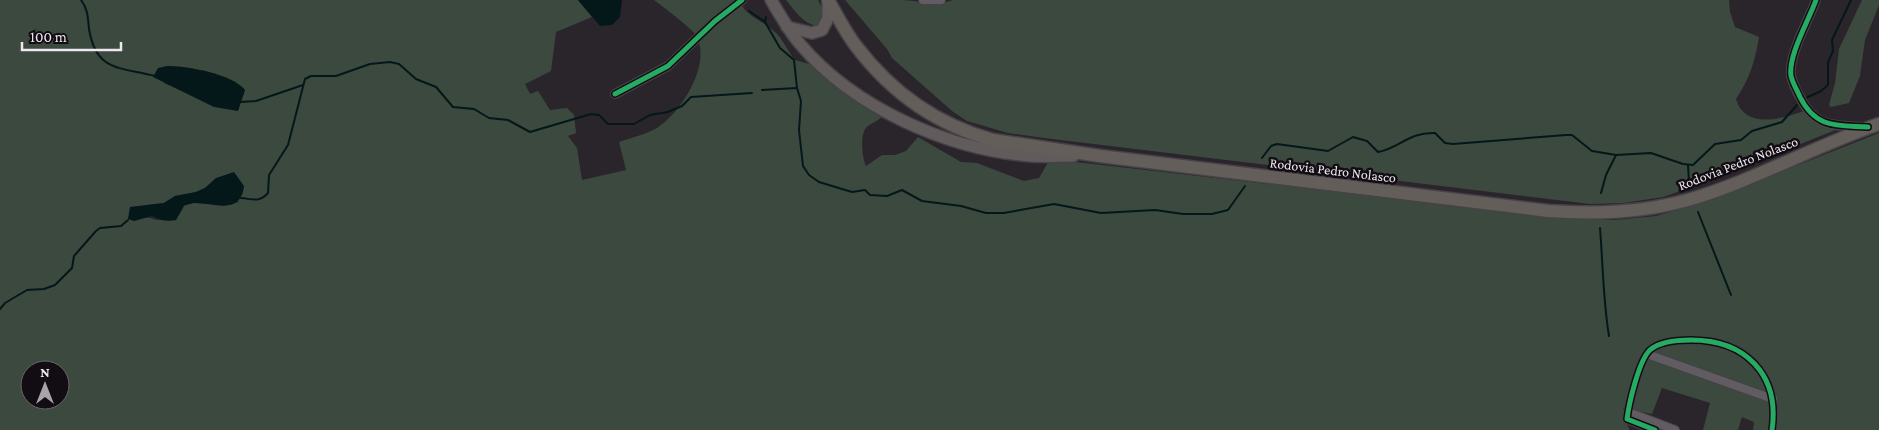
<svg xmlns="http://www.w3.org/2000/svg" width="1879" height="430" font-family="'Crimson Pro',serif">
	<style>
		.green { fill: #3b493f; fill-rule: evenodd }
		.water { fill: #04181a }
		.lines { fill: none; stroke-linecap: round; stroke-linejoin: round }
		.stream { stroke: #04181a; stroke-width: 2 }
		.minor-casing { stroke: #474247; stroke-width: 10 }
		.primary-casing { stroke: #474247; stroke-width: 14 }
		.trunk-casing { stroke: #474247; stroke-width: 15 }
		.minor { stroke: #605c61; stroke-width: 8 }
		.primary { stroke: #615c5b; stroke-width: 11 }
		.trunk { stroke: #645e5b; stroke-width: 12 }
		.cycleway-casing { stroke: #110d12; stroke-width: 8 }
		.cycleway { stroke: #26ab63; stroke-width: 5 }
		.labels { text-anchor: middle; stroke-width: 5; stroke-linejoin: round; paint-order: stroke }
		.street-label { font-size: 14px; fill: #ede7ef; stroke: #110d12 }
	</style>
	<rect width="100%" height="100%" fill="#2a252b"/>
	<g class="green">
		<path d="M0,0H578L592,17L556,32L551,71L525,84L530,94L538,91L550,110L567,108L574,115L576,133L568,136L577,148L582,180L626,170L619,142C630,138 644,135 655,129C680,115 714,62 695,34C692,29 661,5 654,0H739C746,18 764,20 777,34C784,41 788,52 795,60L823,68L882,117C877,121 872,123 868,126C859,132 862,158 866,166L882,155H895L906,151L918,137L961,162L977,163L1024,181L1039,178L1050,159L1563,218L1615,220L1656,216L1707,201L1879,133V430H1753L1754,422L1742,417L1738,430H1703L1710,403L1662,388L1652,414L1623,408L1624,419L1630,430H0ZM167,66C187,66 232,74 245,90L238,110L197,98L164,83ZM216,178L239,202L223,206L203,202L185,204L179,215C173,217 168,219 162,220C151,221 148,213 134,221L131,207L164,203L175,196L196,192L205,188ZM30,370H60V400H30Z"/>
		<path d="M786,0H818L825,14L820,26C805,26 795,11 786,0Z"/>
		<path d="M845,0C864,0 884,0 903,0C921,1 936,7 953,0H1729L1730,12L1735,27L1759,37C1755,61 1750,78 1736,99C1745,130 1783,119 1806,110L1825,124L1838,129L1703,183L1663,197L1624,203L1590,204L1044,138L1008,133L967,121L952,111L892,58L887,49Z"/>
		<path d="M1862,0H1879V5L1865,40L1860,76L1849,103L1831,107L1829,105L1835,83L1839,49Z"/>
	</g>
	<g class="water">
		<path d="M578,0H622L620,17L612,25L600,26Z"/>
		<path d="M167,66C187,66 232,74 245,90L238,111L214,107L153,77L158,68Z"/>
		<path d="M234,172L244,186C240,220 207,198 185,204L176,220C167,222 159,220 152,216L134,221L128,219L130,207L164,203L175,196L196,192L205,188L216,178Z"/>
	</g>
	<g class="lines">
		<g class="stream">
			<path d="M81,0C88,9 88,19 89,29C96,72 120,67 155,76"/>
			<path d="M749,11L765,22L780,48L794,60L797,88L801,101L799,130L803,166L809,175L819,182L852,192L865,190L870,195L887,196L902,190L922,201L961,206L986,213H1004L1054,204L1101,213L1155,210L1183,214H1212L1228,210L1245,186"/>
			<path d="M765,22L766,17"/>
			<path d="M762,90L797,88"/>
			<path d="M1806,98L1821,91L1828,85V62L1833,51L1832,40L1851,0"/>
			<path d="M241,102L256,101L303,85"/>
			<path d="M1262,158L1271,146L1277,144L1328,151L1353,137L1367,141L1378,152C1400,148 1408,132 1435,133L1445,143L1453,144L1566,135H1572L1592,151L1616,155L1651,153L1683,164L1693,165L1715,144L1741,140L1752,131L1782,122L1797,105"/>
			<path d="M1688,165L1689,182"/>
			<path d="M1601,193L1606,175L1616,155"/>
			<path d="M241,198C253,199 259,203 268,193L269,175L288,145L305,79L311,76H336L370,64L390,62L399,64L416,79L436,87L453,107L474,109L489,118L508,120L530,132L591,114L599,115L608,124H634L650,115L668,112L682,106L691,97L752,93"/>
			<path d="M182,205L197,201"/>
			<path d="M1698,212L1731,295"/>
			<path d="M1600,228C1603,265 1603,300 1609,336"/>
			<path d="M0,309L5,303L27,290L44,289L55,285L72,268L74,256L96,231L100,228L121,226L128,220"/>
		</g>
		<g class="minor-casing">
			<g id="minor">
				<path d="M923,0H941"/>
				<path d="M1816,0C1809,20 1788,55 1791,76C1793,84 1796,90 1800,97C1815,128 1833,125 1864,127"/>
				<path d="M615,94L668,66L715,21L742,0"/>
				<path d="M1647,354L1773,399"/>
				<path d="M1628,412L1675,430"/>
				<path d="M1655,430L1627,419C1629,403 1639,360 1650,350C1660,341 1678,340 1691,340C1745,340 1780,374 1772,430"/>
			</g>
		</g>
		<g class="primary-casing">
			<g id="primary">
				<path d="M771,0C780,15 789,31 800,44C854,108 949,150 1031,156C1045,157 1059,156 1073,156"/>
				<path d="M787,27L812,33L822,30L828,18V0"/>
			</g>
		</g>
		<g class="trunk-casing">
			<path id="trunk" d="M828,0C837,15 845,32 856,46C891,92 937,125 993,140L1100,156L1548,211C1595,214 1641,213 1688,200C1753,181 1815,146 1879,124"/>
		</g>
		<use href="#minor" class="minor"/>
		<use href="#primary" class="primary"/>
		<use href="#trunk" class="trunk"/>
		<g class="cycleway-casing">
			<g id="cycleway">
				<path d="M1816,0C1809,20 1788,55 1791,76C1793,84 1797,90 1800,97C1816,129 1837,125 1868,127"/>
				<path d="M615,94L668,66L715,21L742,0"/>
				<path d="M1655,430L1627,419C1629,403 1639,360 1650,350C1660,341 1678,340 1691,340C1745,340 1780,374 1772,430"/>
			</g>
		</g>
		<use href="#cycleway" class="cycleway"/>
	</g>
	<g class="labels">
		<g class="street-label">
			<text transform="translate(1738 163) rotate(-21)" y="5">Rodovia Pedro Nolasco</text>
			<text transform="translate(1333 170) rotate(7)" y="5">Rodovia Pedro Nolasco</text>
		</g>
	</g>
	<g transform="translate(45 385)"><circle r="24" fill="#110d12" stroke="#69646a"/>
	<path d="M0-4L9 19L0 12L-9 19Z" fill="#a9a3aa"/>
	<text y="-8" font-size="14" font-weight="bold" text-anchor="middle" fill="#ede7ef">N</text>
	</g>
	<path d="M22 42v8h99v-8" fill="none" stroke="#ede7ef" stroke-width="2.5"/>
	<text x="30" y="42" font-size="15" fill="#ede7ef" stroke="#110d12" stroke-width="4" paint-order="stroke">100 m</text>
</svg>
